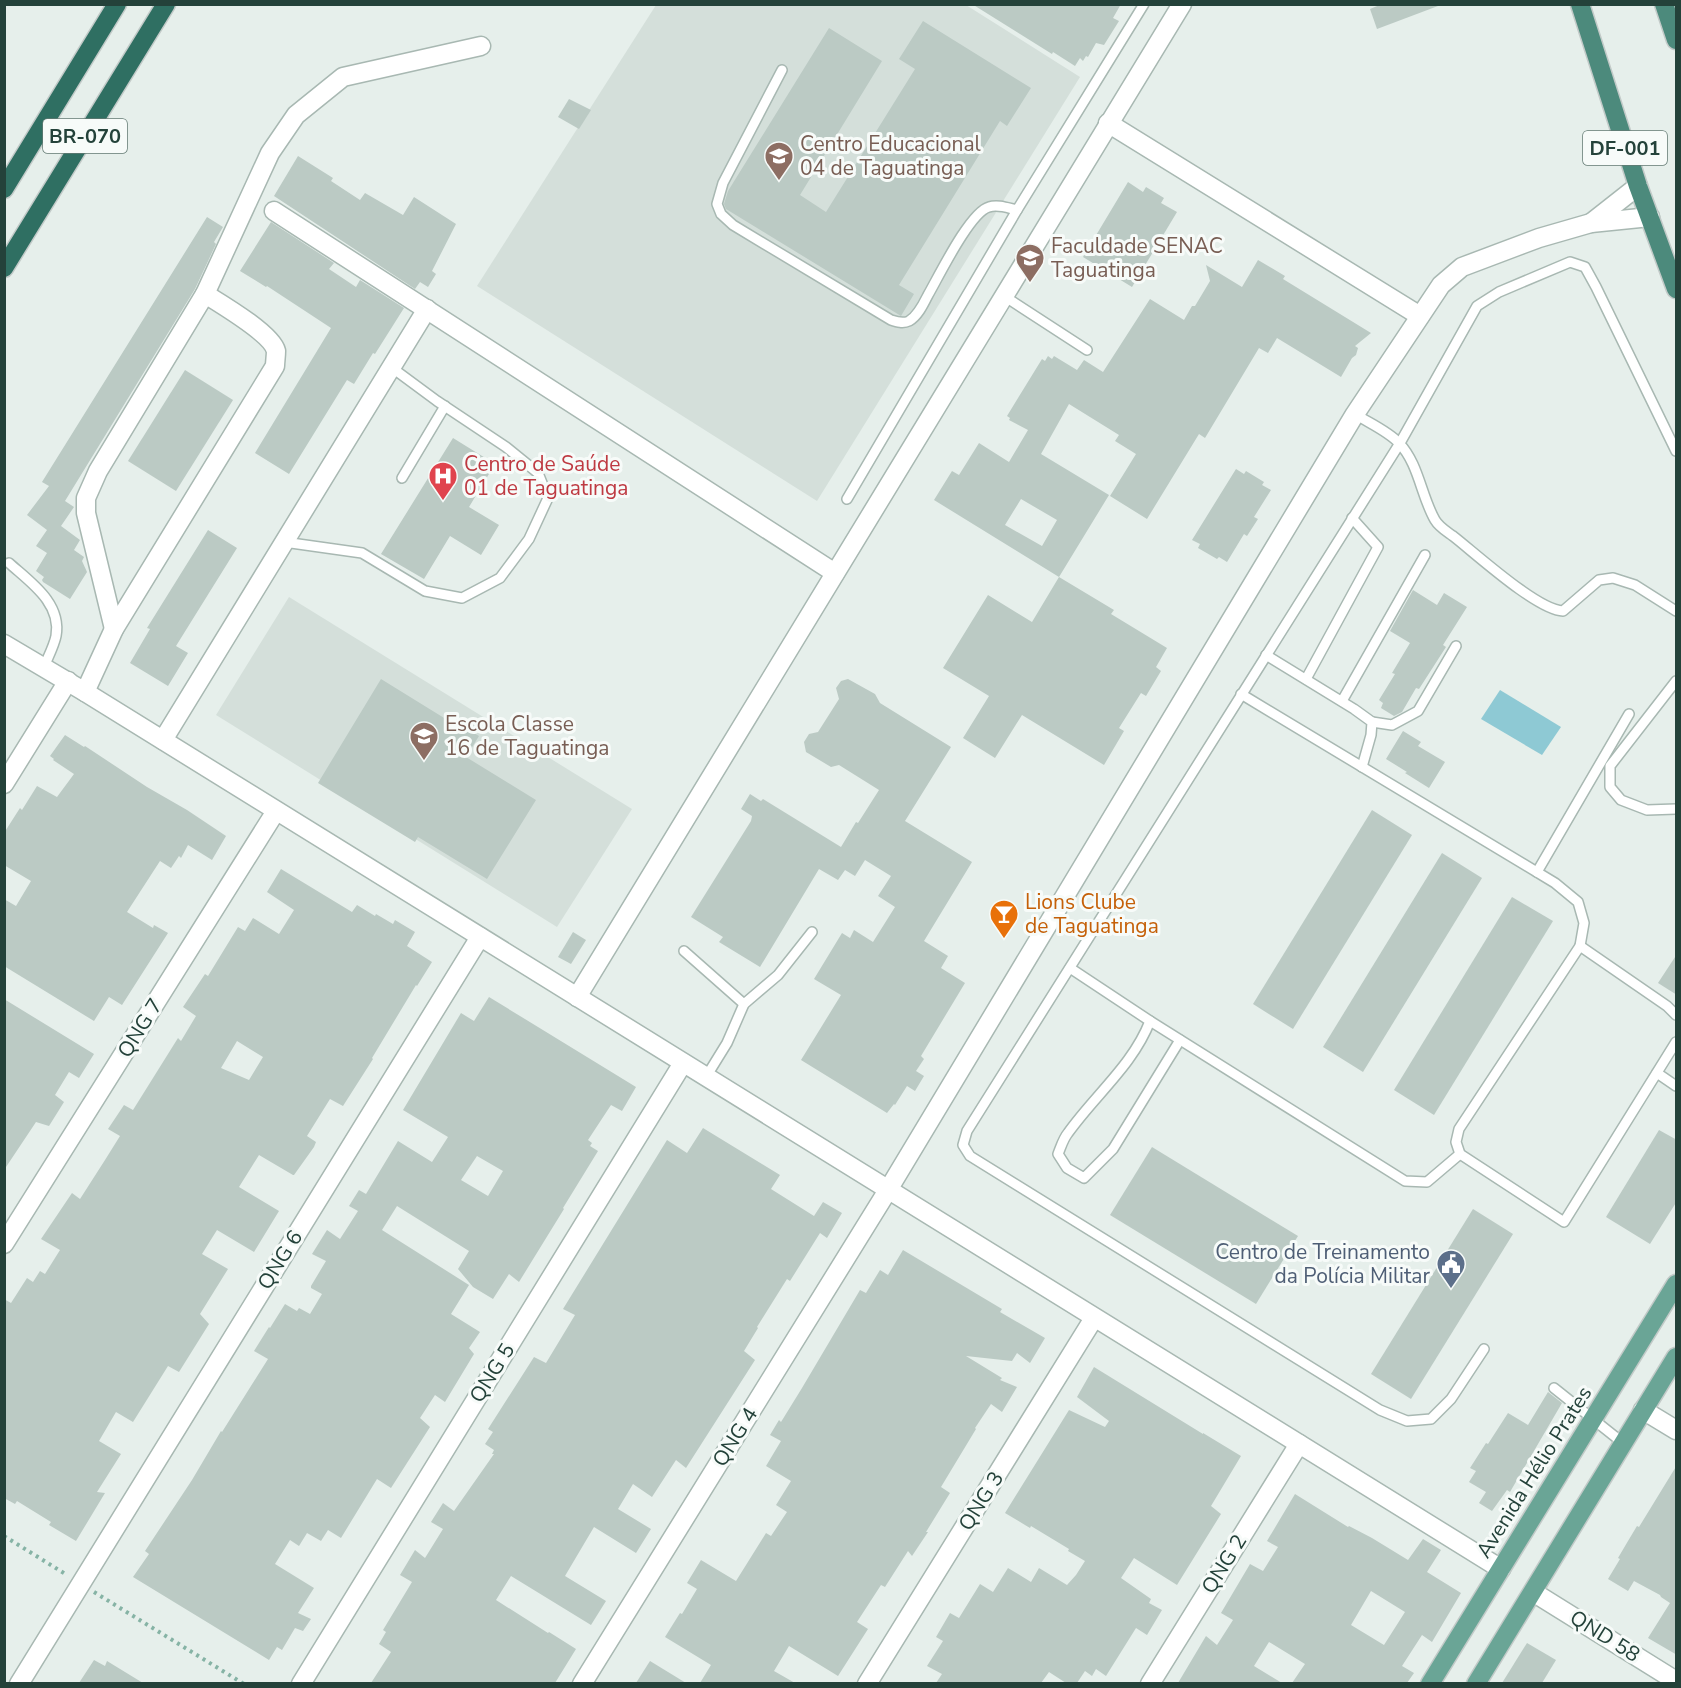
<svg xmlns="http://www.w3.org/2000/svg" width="1681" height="1688" font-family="'Nunito Sans',sans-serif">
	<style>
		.built { fill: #d4dfda }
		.water { fill: #8ec9d4 }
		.building { fill: #bbcac4; fill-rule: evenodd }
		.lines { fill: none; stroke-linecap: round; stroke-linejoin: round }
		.service-casing { stroke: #a8b8b2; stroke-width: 12 }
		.minor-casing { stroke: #a8b8b2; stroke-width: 21 }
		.tertiary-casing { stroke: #a8b8b2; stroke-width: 21 }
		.primary-casing { stroke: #c2cac8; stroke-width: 21 }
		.trunk-casing { stroke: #c2cac8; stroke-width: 21 }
		.motorway-casing { stroke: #c2cac8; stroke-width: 21 }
		.path { stroke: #86b3a5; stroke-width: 4; stroke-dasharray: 3 4.5; stroke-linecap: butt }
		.service { stroke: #fff; stroke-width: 9 }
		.minor { stroke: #fff; stroke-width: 18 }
		.tertiary { stroke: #fff; stroke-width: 18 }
		.primary { stroke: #6aa596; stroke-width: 18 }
		.trunk { stroke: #4c8a7c; stroke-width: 18 }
		.motorway { stroke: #2f6f62; stroke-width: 18 }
		.labels { text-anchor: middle; stroke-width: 6; stroke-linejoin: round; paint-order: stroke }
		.shield { fill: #f7fbf9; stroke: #637a73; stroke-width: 1.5 }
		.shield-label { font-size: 20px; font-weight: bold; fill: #24423a }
		.education-label { font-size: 21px; fill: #785e54; stroke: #f7fbf9; text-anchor: start }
		.health-label { font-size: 21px; fill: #be3a42; stroke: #f7fbf9; text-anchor: start }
		.food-label { font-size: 21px; fill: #c56008; stroke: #f7fbf9; text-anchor: start }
		.street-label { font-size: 21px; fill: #24423a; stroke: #f7fbf9 }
		.service-label { font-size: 21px; fill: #4e5e75; stroke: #f7fbf9; text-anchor: end }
	</style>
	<rect width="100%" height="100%" fill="#e6efeb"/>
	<g class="built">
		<path d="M656,5H966L1080,77L817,501L477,286Z"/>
		<path d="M289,597L632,809L557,927L216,715Z"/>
	</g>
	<path class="water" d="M1500,690L1561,727L1542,755L1481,719Z"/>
	<g class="building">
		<path d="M972,4H1121L1113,18L1119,21L1104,45L1096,43L1088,57L1086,56L1083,61L1080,58L1075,66L1053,52L1052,54Z"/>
		<path d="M1382,4H1438V6L1377,29L1370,9Z"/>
		<path d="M923,21L1031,88L1007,126L1000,121L899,285L914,294L901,316L726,209L724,204L728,191L829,28L882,61L800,195L826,212L915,69L899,59Z"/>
		<path d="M569,99L591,110L579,129L558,117Z"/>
		<path d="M298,156L333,178L331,181L360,200L365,193L403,215L414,197L456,224L432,271L436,274L428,287L420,282L415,289L274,196Z"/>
		<path d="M1128,182L1143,192L1146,187L1164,198L1161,203L1177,212L1132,287L1083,257Z"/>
		<path d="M207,217L223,227L214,242L216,244L195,289L65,501L74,507L61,526L80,540L74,550L84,557L82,561L87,572L70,599L43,582L42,580L44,577L36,571L47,553L36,546L47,530L27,515L49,486L42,482Z"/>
		<path d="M271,222L334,263L329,269L356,287L360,280L404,308L375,354L373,353L354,384L347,380L289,474L255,453L331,328L267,286L266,287L240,271Z"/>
		<path d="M1258,260L1285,276L1283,279L1371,333L1355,346L1358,348L1356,355L1352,358L1341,377L1277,338L1268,353L1259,348L1205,438L1199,434L1147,519L1110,496L1136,454L1115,441L1119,435L1069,404L1041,454L1109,495L1059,577L934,500L952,471L959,475L979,443L1009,462L1028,430L1009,420L1010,418L1007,416L1042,359L1045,361L1048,356L1052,359L1054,356L1077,370L1084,360L1103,372L1150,299L1184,320L1192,306H1195L1210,281L1206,265L1242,287ZM1021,499L1057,520L1042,546L1005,525Z"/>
		<path d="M185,370L233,400L176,491L128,461Z"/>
		<path d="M453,438L495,464L469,507L499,525L481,555L450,536L424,579L381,554Z"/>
		<path d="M1236,469L1244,474L1246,471L1264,482L1262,485L1271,490L1254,517L1258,519L1247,536L1244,534L1227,562L1219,557L1217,559L1198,548L1200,544L1192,540Z"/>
		<path d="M208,530L237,548L176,646L188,653L168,686L130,663L150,629L147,628Z"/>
		<path d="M1059,577L1114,610L1111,614L1167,648L1156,667L1161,671L1146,696L1141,693L1119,728L1124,731L1104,765L1022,715L995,758L963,738L989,696L943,668L988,595L1032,622Z"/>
		<path d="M1413,590L1437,605L1444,593L1467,607L1443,645L1446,647L1419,689L1416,688L1402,712L1394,716L1381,708L1383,703L1379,700L1395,674L1392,673L1410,643L1390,631Z"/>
		<path d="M381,679L449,721L450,719L479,736L466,757L536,800L487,879L418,837L415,842L318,783Z"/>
		<path d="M848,679L875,694L880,703L951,747L905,821L972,862L924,941L948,956L941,968L965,983L921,1056L924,1059L916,1071L924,1076L915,1091L907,1086L895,1105L894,1104L887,1113L801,1060L841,995L814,979L842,933L850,938L854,930L873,942L895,907L878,896L891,876L865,860L855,876L845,870L838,880L819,869L760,967L719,942L723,937L691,917L751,821L752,816L741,809L750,794L761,801L763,799L841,847L856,822L858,823L879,790L839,765L831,767L806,752L804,742L809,734L818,732L839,699L836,688L841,681Z"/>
		<path d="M1403,731L1421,742L1418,746L1445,762L1429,788L1405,773L1407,772L1386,759Z"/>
		<path d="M65,735L84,747L85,746L147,787L187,810L226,836L212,860L188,845L181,858L179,856L171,868L160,861L127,912L153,928L154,925L168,933L122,1005L109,997L94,1021L4,966V899L16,906L31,881L4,865V833L20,808L22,810L37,786L57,797L74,774L53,760L54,759L50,756Z"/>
		<path d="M1372,810L1412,835L1293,1029L1253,1004Z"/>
		<path d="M1442,853L1482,878L1363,1072L1323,1047Z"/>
		<path d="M281,869L352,912L357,905L375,916L376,914L393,924L395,920L415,932L407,946L432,962L417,986L416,985L372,1058L373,1059L343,1106L330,1099L307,1136L316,1142L314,1147L294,1175H293L259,1155L239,1187L279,1211L254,1252L217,1230L202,1254L228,1269L200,1314L209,1324L179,1372L168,1366L133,1422L116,1412L99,1441L121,1454L97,1492L105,1493L76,1541L49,1525L51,1522L17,1501L15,1504L4,1498V1299L11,1303L27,1278L33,1282L40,1271L45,1274L60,1250L41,1239L72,1193L80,1199L105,1160L120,1136L108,1129L124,1105L133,1110L178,1038L181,1041L196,1016L183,1007L205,974L208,976L238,927L245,931L253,918L279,934L294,910L267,892ZM237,1041L263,1057L249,1080L221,1068Z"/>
		<path d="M1512,897L1553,921L1434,1115L1394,1090Z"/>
		<path d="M573,932L586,940L571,964L558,957Z"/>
		<path d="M1677,954V995L1658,983Z"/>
		<path d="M489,997L636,1087L622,1111L611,1105L588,1140L592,1143L590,1146L598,1151L563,1208L564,1209L519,1282L509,1274L493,1299L473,1287L458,1269L469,1251L397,1206L382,1230L469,1285L451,1314L480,1332L469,1348L474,1354L445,1402L435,1395L420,1418L430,1427L391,1488L377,1479L341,1538L328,1530L321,1541L307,1533L299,1546L290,1540L275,1564L314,1588L298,1613L311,1619L303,1631L295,1628L282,1650L277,1647L269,1660L133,1577L149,1554L145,1551L192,1480L221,1431L222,1432L268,1359L254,1351L269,1327L270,1328L285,1304L297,1311L299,1308L310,1314L322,1294L311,1288V1286L326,1261L312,1254L327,1230L340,1239L358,1211L349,1206L359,1190L366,1194L398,1141L432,1162L448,1137L403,1110L461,1013L474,1021ZM477,1156L503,1171L488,1196L461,1180Z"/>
		<path d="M4,999L94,1054L79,1078L69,1072L55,1095L64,1102L49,1126L36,1122L4,1170Z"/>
		<path d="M703,1128L780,1175L771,1189L814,1216L823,1202L842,1213L827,1238L820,1233L790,1281L787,1279L757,1327L758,1328L744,1351L755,1360L686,1468L676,1460L652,1497L633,1484L618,1509L651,1529L636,1553L594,1527L565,1576L606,1601L591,1625L511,1576L496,1600L548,1633L549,1632L576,1649L555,1683H371L391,1652L379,1644L386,1632L383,1630L412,1582L400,1575L415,1550L425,1558L443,1529L431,1522L443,1503L454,1511L494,1454H492L494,1450L485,1444L493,1432L488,1429L534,1357L546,1363L575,1315L563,1309L667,1140L687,1153Z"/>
		<path d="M1659,1130L1677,1140V1201L1650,1244L1606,1217Z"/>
		<path d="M1152,1147L1298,1236L1256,1304L1110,1215Z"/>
		<path d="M1473,1209L1513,1234L1411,1399L1371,1374Z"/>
		<path d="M903,1250L1002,1309L1000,1312L1045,1338L1030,1363L1017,1353L1012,1361L966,1356L1002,1378L1000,1380L1017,1387L1002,1412L991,1404L975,1428L976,1429L941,1487L950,1493L926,1532H928L912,1556L908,1551L885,1587L881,1585L857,1622L868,1629L838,1676L789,1646L774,1671L795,1683H700L711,1665L665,1637L680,1613L682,1614L697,1589L687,1583L701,1560L736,1581L766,1533L771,1536L787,1512L776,1505L791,1481L766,1466L781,1441L770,1435L779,1420L781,1422L802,1388L860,1290L866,1293L880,1270L888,1275Z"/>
		<path d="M1094,1367L1203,1434V1433L1241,1456L1211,1506L1221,1514L1177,1585L1134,1558L1121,1578L1151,1599L1149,1603L1162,1610L1147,1635L1136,1628L1106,1676L1096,1669L1092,1676L1085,1671L1077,1683H1066L1049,1672L1041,1683H936L942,1674L927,1666L943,1641L936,1637L950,1613L959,1618L980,1584L993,1592L1008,1568L1031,1582L1039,1568L1067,1585L1076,1575L1085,1561L1068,1551L1069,1549L1031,1526L1030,1528L1005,1513L1069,1410L1105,1427L1109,1421L1077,1397Z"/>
		<path d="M1548,1392L1562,1403L1510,1492L1507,1490L1492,1511L1479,1503L1486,1492L1469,1482L1476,1471L1470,1468L1486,1443L1488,1444L1508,1413L1528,1425Z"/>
		<path d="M1677,1465V1655L1648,1638L1670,1603L1661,1597L1660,1595L1634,1581L1628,1591L1608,1579L1620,1559L1618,1558L1628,1541L1637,1526L1639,1527Z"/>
		<path d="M1295,1494L1348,1527L1349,1526L1372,1538L1408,1560L1423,1539L1441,1550L1427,1572L1461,1593L1432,1642L1422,1635L1402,1666L1414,1673L1407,1683H1292L1305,1664L1269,1642L1254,1666L1282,1683H1178L1206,1636L1217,1645L1233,1620L1221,1613L1250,1564L1263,1571L1278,1547L1267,1541ZM1371,1591L1405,1612L1384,1645L1351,1625Z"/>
		<path d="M1527,1643L1556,1660L1542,1683H1502Z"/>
		<path d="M94,1660L105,1666L107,1661L143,1683H79Z"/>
		<path d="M650,1661L686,1683H636Z"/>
	</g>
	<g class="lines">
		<g class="service-casing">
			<g id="service">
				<path d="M782,70L723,183L717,204L721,214L733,225L891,320C897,322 903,324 909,321C918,316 924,303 928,295C939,276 970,212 989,207C998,204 1008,208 1017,210"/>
				<path d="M1004,296L1087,350"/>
				<path d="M1355,414C1369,423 1388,431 1399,443C1419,464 1421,496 1435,520C1439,527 1446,531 1453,536C1475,553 1537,610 1563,611L1599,580L1613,578L1635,585L1676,611"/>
				<path d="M402,478L445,406"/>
				<path d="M847,499L1017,210L1144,4"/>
				<path d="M284,542L362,553L425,591L462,598L500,578L529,539L548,498L538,473L506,447L437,401L391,367"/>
				<path d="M9,563C30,582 62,603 56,636C54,646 48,657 44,667"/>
				<path d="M1266,655L1354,709L1372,722L1371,735L1362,767"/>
				<path d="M1306,679L1378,547L1352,518"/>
				<path d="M1676,681L1610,766V787L1621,800L1647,810L1676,809"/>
				<path d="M1241,694L1555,883L1578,902L1584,923L1580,946L1459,1129L1456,1142L1460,1154L1564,1222L1676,1042"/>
				<path d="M1342,701L1425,555"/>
				<path d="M1372,722L1392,725L1418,711L1456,646"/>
				<path d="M1537,872L1629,714"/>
				<path d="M1580,946L1667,1006L1676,1015"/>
				<path d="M684,951L744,1004"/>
				<path d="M1070,968L1150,1021C1133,1065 1095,1095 1068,1133C1063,1139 1061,1147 1058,1154L1067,1168L1084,1178L1113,1149L1180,1040"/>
				<path d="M1150,1021L1405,1181L1427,1182L1460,1154"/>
				<path d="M1657,1073L1676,1086"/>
				<path d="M706,1077L727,1043L744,1004L778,975L812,932"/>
				<path d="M1484,1349L1451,1399L1431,1419L1407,1421L1380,1410L970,1156L963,1145L967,1131L1400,443L1477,306L1499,292L1570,262L1585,267L1596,287L1676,451"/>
				<path d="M1554,1388L1623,1443"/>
			</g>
		</g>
		<g class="minor-casing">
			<g id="minor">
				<path d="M1108,123L1420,316"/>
				<path d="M274,211L835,573"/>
				<path d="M1591,223L1638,186"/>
				<path d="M114,629L86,513V498L98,471L205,294L270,153L296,115L343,77L481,46"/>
				<path d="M85,692L114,629L275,366C275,362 276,356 276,351C272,334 221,304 205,294"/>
				<path d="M163,740L427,309"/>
				<path d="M4,784L68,681"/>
				<path d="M577,997L1182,4"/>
				<path d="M4,1244L276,811"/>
				<path d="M1643,1410L1676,1430"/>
				<path d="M1533,1592L1676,1681"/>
				<path d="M19,1684L480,937"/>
				<path d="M301,1684L683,1063"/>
				<path d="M582,1684L888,1190L1355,414L1441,285L1462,267L1539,238L1591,223L1650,217"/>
				<path d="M867,1684L1094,1318"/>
				<path d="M1150,1684L1299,1444"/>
			</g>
		</g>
		<g class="tertiary-casing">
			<path id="tertiary" d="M4,644L85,692L1501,1569"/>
		</g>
		<g class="primary-casing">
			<g id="primary">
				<path d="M1430,1684L1676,1284"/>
				<path d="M1476,1684L1676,1357"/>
			</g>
		</g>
		<g class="trunk-casing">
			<g id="trunk">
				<path d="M1580,4L1638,186L1676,289"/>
				<path d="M1664,4L1676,40"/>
			</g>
		</g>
		<g class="motorway-casing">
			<g id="motorway">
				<path d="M4,189L117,4"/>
				<path d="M4,268L166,4"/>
			</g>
		</g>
		<g class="path">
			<path d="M4,1536L67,1575"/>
			<path d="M94,1592L244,1684"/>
		</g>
		<use href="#service" class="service"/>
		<use href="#minor" class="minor"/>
		<use href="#tertiary" class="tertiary"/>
		<use href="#primary" class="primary"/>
		<use href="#trunk" class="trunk"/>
		<use href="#motorway" class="motorway"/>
	</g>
	<defs>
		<g id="school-pin" transform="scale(1.5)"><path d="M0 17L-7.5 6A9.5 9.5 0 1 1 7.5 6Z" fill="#8d6e63" stroke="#f7fbf9"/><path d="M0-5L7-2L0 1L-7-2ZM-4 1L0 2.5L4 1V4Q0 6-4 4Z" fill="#fff"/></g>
		<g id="university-pin" transform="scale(1.5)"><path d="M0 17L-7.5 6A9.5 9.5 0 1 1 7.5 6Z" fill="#8d6e63" stroke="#f7fbf9"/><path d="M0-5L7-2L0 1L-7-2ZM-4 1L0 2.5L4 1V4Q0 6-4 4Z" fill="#fff"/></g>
		<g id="hospital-pin" transform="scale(1.5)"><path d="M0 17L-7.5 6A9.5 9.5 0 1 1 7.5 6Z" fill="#e0444e" stroke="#f7fbf9"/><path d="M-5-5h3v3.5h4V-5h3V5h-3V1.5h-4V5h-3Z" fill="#fff"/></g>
		<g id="bar-pin" transform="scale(1.5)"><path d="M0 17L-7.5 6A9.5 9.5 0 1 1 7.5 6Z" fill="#e8710a" stroke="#f7fbf9"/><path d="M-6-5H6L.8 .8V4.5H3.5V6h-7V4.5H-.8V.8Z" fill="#fff"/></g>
		<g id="civic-pin" transform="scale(1.5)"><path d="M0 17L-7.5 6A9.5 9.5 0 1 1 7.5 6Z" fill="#5c6f8a" stroke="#f7fbf9"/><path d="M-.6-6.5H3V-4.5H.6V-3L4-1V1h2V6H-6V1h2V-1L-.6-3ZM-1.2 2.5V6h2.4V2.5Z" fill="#fff"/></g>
	</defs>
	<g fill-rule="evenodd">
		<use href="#school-pin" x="779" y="156"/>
		<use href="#university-pin" x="1030" y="258"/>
		<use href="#hospital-pin" x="443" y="476"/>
		<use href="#school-pin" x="424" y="736"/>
		<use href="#bar-pin" x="1004" y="914"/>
		<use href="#civic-pin" x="1451" y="1264"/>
	</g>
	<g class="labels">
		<g class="shield">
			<rect x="43" y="119" width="84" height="34" rx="4.5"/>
			<rect x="1583" y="131" width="84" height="34" rx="4.5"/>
		</g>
		<g class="shield-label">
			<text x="85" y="143">BR-070</text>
			<text x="1625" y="155">DF-001</text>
		</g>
		<g class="education-label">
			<text x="800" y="151">Centro Educacional<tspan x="800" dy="24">04 de Taguatinga</tspan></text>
			<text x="1051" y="253">Faculdade SENAC<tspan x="1051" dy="24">Taguatinga</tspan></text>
			<text x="445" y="731">Escola Classe<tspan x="445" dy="24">16 de Taguatinga</tspan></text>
		</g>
		<g class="health-label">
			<text x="464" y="471">Centro de Saúde<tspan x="464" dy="24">01 de Taguatinga</tspan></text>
		</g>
		<g class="food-label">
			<text x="1025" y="909">Lions Clube<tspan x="1025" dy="24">de Taguatinga</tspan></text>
		</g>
		<g class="street-label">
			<text transform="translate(140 1028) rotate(-58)" y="7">QNG 7</text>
			<text transform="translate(280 1260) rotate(-58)" y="7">QNG 6</text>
			<text transform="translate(492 1373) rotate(-58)" y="7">QNG 5</text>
			<text transform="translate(735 1437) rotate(-58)" y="7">QNG 4</text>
			<text transform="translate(1534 1472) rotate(-58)" y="7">Avenida Hélio Prates</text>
			<text transform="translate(981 1501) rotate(-58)" y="7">QNG 3</text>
			<text transform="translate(1224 1564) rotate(-58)" y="7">QNG 2</text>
			<text transform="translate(1605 1636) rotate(32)" y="7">QND 58</text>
		</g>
		<g class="service-label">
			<text x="1430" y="1259">Centro de Treinamento<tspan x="1430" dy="24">da Polícia Militar</tspan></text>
		</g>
	</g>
	<rect width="1681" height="1688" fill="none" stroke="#24423a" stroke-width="12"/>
</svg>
